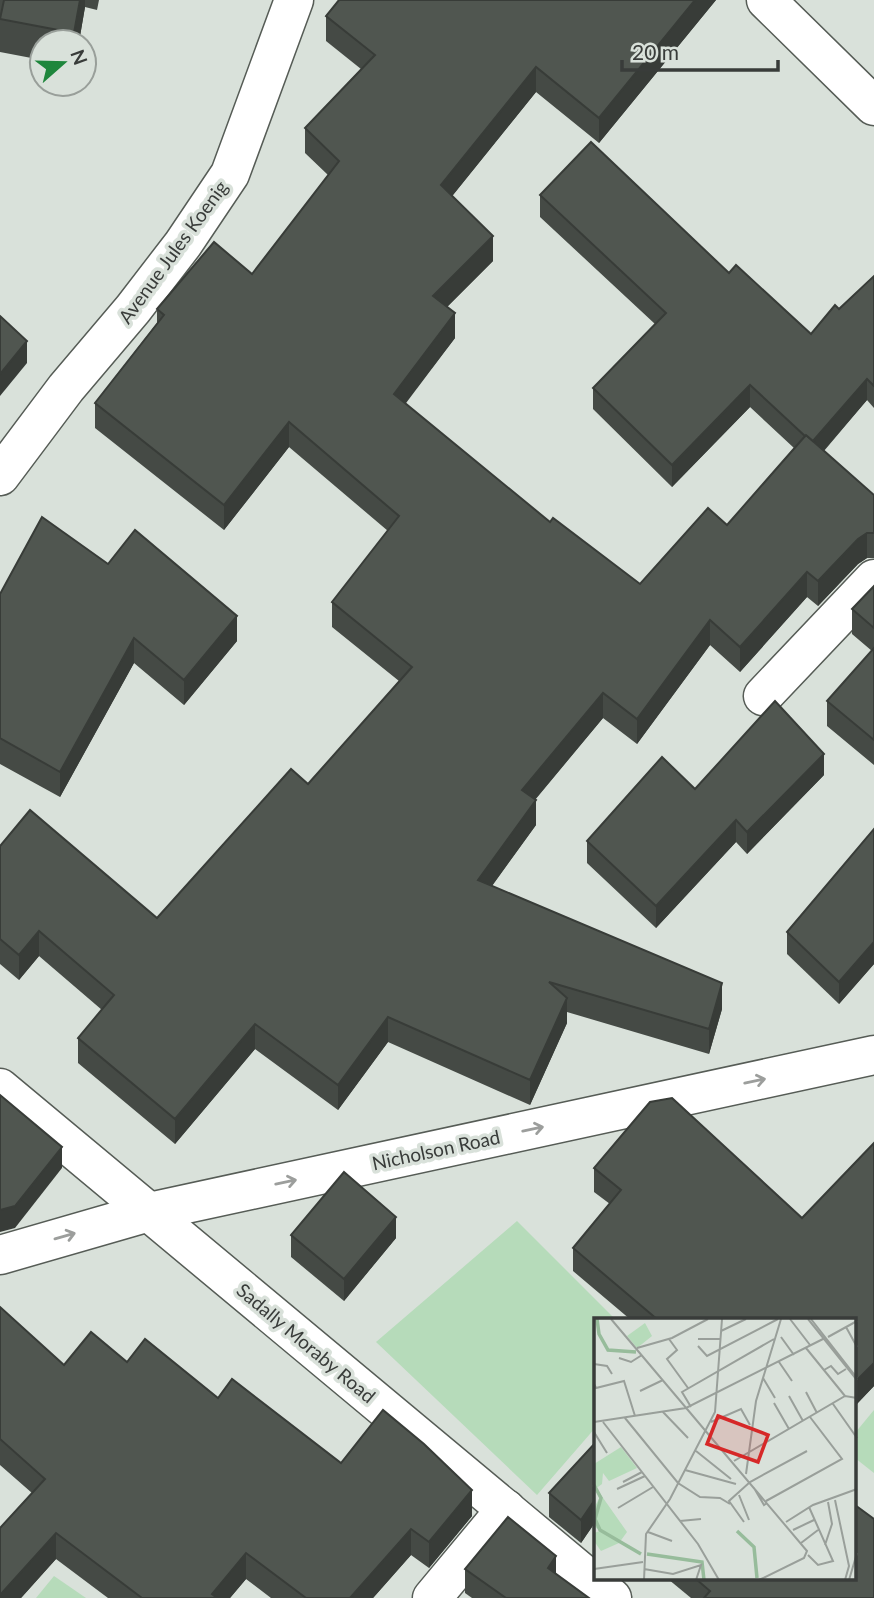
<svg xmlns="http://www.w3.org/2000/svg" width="874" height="1598" font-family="Lato,sans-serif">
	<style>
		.green { fill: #b6dbba }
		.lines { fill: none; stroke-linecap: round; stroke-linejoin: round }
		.street-casing { stroke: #565c56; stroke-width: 41 }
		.secondary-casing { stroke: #565c56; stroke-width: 41 }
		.street { stroke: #fff; stroke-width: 38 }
		.secondary { stroke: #fff; stroke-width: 38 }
		.wall { fill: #454a45 }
		.shaded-wall { fill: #383c38 }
		.building { fill: #505650; stroke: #383c38; stroke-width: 2 }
		.oneway { stroke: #9c9e9c }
		.labels { text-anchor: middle; stroke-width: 7; stroke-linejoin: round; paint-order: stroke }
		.street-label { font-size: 19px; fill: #393c3a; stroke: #d9e1da }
		.inset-river { fill: none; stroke: #97bc9b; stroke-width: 3.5 }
		.inset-road { fill: none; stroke: #999f9a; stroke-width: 2 }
		.view { fill: #d62828; fill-opacity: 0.15; stroke: #d62828; stroke-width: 3.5 }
		.inset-edge { fill: none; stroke: #393c3a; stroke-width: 3.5 }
	</style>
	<rect width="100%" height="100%" fill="#d9e1da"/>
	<g class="green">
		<path d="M517,1221L616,1320H596V1427L537,1495L376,1342Z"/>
		<path d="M874,1410V1473L855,1458V1433Z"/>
		<path d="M54,1576L86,1598H36Z"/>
	</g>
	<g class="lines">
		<g class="street-casing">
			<g id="street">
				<path d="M766,0L874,106"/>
				<path d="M763,696L874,579"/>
				<path d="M0,1255L149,1212L874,1055"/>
				<path d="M432,1598L506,1509"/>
			</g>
		</g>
		<g class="secondary-casing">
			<g id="secondary">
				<path d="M0,476L66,388L133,309L183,244L230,174L294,0"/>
				<path d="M0,1088L612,1598"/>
			</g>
		</g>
		<use href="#street" class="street"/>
		<use href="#secondary" class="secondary"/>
	</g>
	<g class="wall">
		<path d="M0,0H99L97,10L85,7L79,42H42V60L0,52Z"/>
		<path d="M339,0H716L599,143L536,92L452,196L493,261L447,307L455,338L405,403L550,522L640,584L727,525L794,448L750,407L672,487L593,409V388L655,324L540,217V195L729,273L811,334L874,276V408L867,400L824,451L874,495V558H867L858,564L818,606L807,597L740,672L710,645L637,744L603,718L535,800L536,825L492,886L722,1009L709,1054L567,1012V1023L530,1105L388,1042L338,1110L255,1049L175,1144L78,1063V1038L102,1010L39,956L19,980L0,964V846L157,918L308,784L399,681L332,627V602L388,531L289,447L224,530L95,428V403L157,323V309L252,274L328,175L305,153V128L361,69L326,41V16Z"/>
		<path d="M108,564L237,641L184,705L134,663L60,797L0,764V594Z"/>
		<path d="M874,586V765L827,726V701L872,651L852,634V609Z"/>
		<path d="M824,775L747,854L736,842L656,928L587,863V841L695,789Z"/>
		<path d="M874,829V964L839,1004L787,954V932Z"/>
		<path d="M874,1143V1386L855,1406V1320H631L573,1271V1248L610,1204L594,1192V1168L802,1218Z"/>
		<path d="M291,1235L396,1238L344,1301L291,1257Z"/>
		<path d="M0,1307L64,1365L127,1362L218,1398L341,1463L472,1516L429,1568L411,1555L373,1598H271L246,1579L230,1598H108L56,1559L21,1598H0L32,1493L0,1465Z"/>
		<path d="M596,1442V1521L581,1543L549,1517V1493Z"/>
		<path d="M465,1569L556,1574L589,1598H472L465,1593Z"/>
		<path d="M668,1579H855L874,1598H691Z"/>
	</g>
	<g class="shaded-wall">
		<path d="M80,0H85V7L79,42H74V33Z"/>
		<path d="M695,0H716L599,143V118Z"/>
		<path d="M536,67V92L441,210V185Z"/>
		<path d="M493,236V261L433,321V296Z"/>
		<path d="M455,313V338L394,419V394Z"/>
		<path d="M27,341V363L0,396V374Z"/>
		<path d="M867,379V400L812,464V443Z"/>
		<path d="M750,385V407L672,487V465Z"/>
		<path d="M289,422V447L224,530V505Z"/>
		<path d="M867,533V558L858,564L818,606V581L858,539Z"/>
		<path d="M807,572V597L740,672V647Z"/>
		<path d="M237,616V641L184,705V680Z"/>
		<path d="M710,620V645L637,744V719Z"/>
		<path d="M134,638V663L60,797V772Z"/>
		<path d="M603,693V718L522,815V790Z"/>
		<path d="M824,754V775L747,854V832Z"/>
		<path d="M536,800V825L478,905V880Z"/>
		<path d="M736,820V842L656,928V906Z"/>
		<path d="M39,931V956L19,980V955Z"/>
		<path d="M874,942V964L839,1004V982Z"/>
		<path d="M722,983V1009L709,1054V1029Z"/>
		<path d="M567,998V1023L530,1105V1080Z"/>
		<path d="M388,1017V1042L338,1110V1085Z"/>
		<path d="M255,1024V1049L175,1144V1119Z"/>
		<path d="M62,1147V1168L15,1228L0,1232V1210Z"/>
		<path d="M396,1217V1238L344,1301V1279Z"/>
		<path d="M874,1363V1386L855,1406V1382Z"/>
		<path d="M472,1490V1516L429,1568V1542Z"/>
		<path d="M596,1498V1521L581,1543V1520Z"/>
		<path d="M411,1529V1555L373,1598H350Z"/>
		<path d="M56,1533V1559L21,1598H0V1595Z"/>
		<path d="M246,1553V1579L230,1598H212V1594Z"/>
		<path d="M556,1556V1580L548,1568Z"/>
	</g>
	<g class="building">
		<path d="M4,0H80L74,33L0,19Z"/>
		<path d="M339,0H695L599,118L536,67L441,185L493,236L433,296L455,313L394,394L550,522L553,518L640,584L708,508L727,525L806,435L874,495V533H867L858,539L818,581L807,572L740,647L710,620L637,719L603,693L522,790L536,800L478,880L722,983L709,1029L549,982L567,998L530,1080L388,1017L338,1085L255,1024L175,1119L78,1038L114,995L39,931L19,955L0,939V846L30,810L157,918L291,769L308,784L412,667L332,602L399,516L289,422L224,505L95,403L164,315L157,309L214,242L252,274L339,161L305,128L375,55L326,16Z"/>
		<path d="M591,142L729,273L736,265L811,334L835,305L839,309L874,276V386L867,379L813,441L806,435L805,436L750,385L672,465L593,388L666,313L540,195Z"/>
		<path d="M0,316L27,341L0,374Z"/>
		<path d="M42,517L108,564L135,530L237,616L184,680L134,638L60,772L0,738V594Z"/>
		<path d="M874,586V628L852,609Z"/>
		<path d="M874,648V740L827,701Z"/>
		<path d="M775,701L824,754L747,832L736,820L656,906L587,841L662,757L695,789Z"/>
		<path d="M874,829V942L839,982L787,932Z"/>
		<path d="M0,1095L62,1147L15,1206L0,1210Z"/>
		<path d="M672,1098L802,1218L874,1143V1363L855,1382V1320H658L573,1248L621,1190L594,1168L650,1102Z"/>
		<path d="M344,1172L396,1217L344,1279L291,1235Z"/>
		<path d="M0,1307L64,1365L91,1332L127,1362L145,1339L218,1398L232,1379L341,1463L383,1410L424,1444L472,1490L429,1542L411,1529L350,1598H306L246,1553L212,1594L217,1598H142L56,1533L0,1595V1528L45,1479L0,1439Z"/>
		<path d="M596,1442V1498L581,1520L549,1493Z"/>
		<path d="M855,1505L874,1519V1598H704L710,1591L696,1579H855Z"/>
		<path d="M508,1517L556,1556L548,1568L589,1598H506L465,1569Z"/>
	</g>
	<defs><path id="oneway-shaft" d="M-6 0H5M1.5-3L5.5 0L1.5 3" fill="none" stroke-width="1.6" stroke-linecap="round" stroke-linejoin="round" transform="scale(1.75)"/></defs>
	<g class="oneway">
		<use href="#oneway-shaft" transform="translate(755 1081) rotate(-12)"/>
		<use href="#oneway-shaft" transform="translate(533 1129) rotate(-12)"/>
		<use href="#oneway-shaft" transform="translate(286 1182) rotate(-12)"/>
		<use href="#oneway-shaft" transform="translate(65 1236) rotate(-16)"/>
	</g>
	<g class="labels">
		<g class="street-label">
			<text transform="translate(173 252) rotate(-54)" y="7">Avenue Jules Koenig</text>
			<text transform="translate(436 1150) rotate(-12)" y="7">Nicholson Road</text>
			<text transform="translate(306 1343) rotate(40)" y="7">Sadally Moraby Road</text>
		</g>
	</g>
	<g transform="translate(594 1318)">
		<rect width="262" height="262" fill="#d9e1da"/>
		<path d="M51,5L58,18L43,30L33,18ZM27,129L43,150L15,163L9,155L8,166L1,171L0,146ZM7,177L33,214L25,225L7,233L0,223V215L6,213L0,208V190Z" fill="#b6dbba"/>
		<path class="inset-river" d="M3,1L5,16L14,32L42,34M0,167L7,180L1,201L6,212L47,236M143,213L160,229L163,260M53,236L108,244L110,262"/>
		<path class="inset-road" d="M17,1L213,233L210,240L165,262M196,1L216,27M214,1L263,62M217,1L263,60M252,9L263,29M127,13L152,1M187,19L200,37M234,19L263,3M75,21L83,32L73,41L94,70M104,21H126M104,28L113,38L184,1M43,30L78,20L114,1M212,30L251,78M25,40L37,44L48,37M185,44L198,63M0,46L13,48L18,56M230,52L237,48L244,56L252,51M169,60L181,80M0,66L2,70L30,63L41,98M46,73L69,62M212,74L223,95M195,78L209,103M180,85L195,111M239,86L263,120M97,89L88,74L180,21M69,94L94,120M31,100L84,165L106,179L126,180L136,186M0,104L92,90L229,21M9,104L104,226L125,262M117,104L147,91L156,107M0,114L13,135M102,133L137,161M140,143L251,78L263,80M91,152L142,166M152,156L162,83L187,1M29,164L48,154M160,170L170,187L173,185M23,171L51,158M145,177L155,202M241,182L255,248L251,262M172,183L248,141L216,99M24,190L59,169M86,203L107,201M150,204L135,183L156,164L213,133M192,204L219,187L263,171M199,212L220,202M54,214L78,223M207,225L224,212M231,227L238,206L234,184M214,237L224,247L239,243L215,189M0,251L49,244M50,251L79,256L107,247L102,262M50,262L52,216L76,181L121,94L128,1M255,262L263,235"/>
		<path class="view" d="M124,98L174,117L164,144L113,126Z"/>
		<rect width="262" height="262" class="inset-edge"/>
	</g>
	<g transform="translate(63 63) rotate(70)"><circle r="33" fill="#d9e1da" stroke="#999f9a" stroke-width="2"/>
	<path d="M0-5L12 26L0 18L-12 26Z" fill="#1e863c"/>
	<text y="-10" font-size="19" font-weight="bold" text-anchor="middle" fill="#393c3a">N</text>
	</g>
	<path d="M622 60v10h156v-10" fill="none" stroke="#393c3a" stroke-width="3.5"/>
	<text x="632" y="60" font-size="21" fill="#393c3a" stroke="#d9e1da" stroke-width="5" paint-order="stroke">20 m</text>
</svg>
